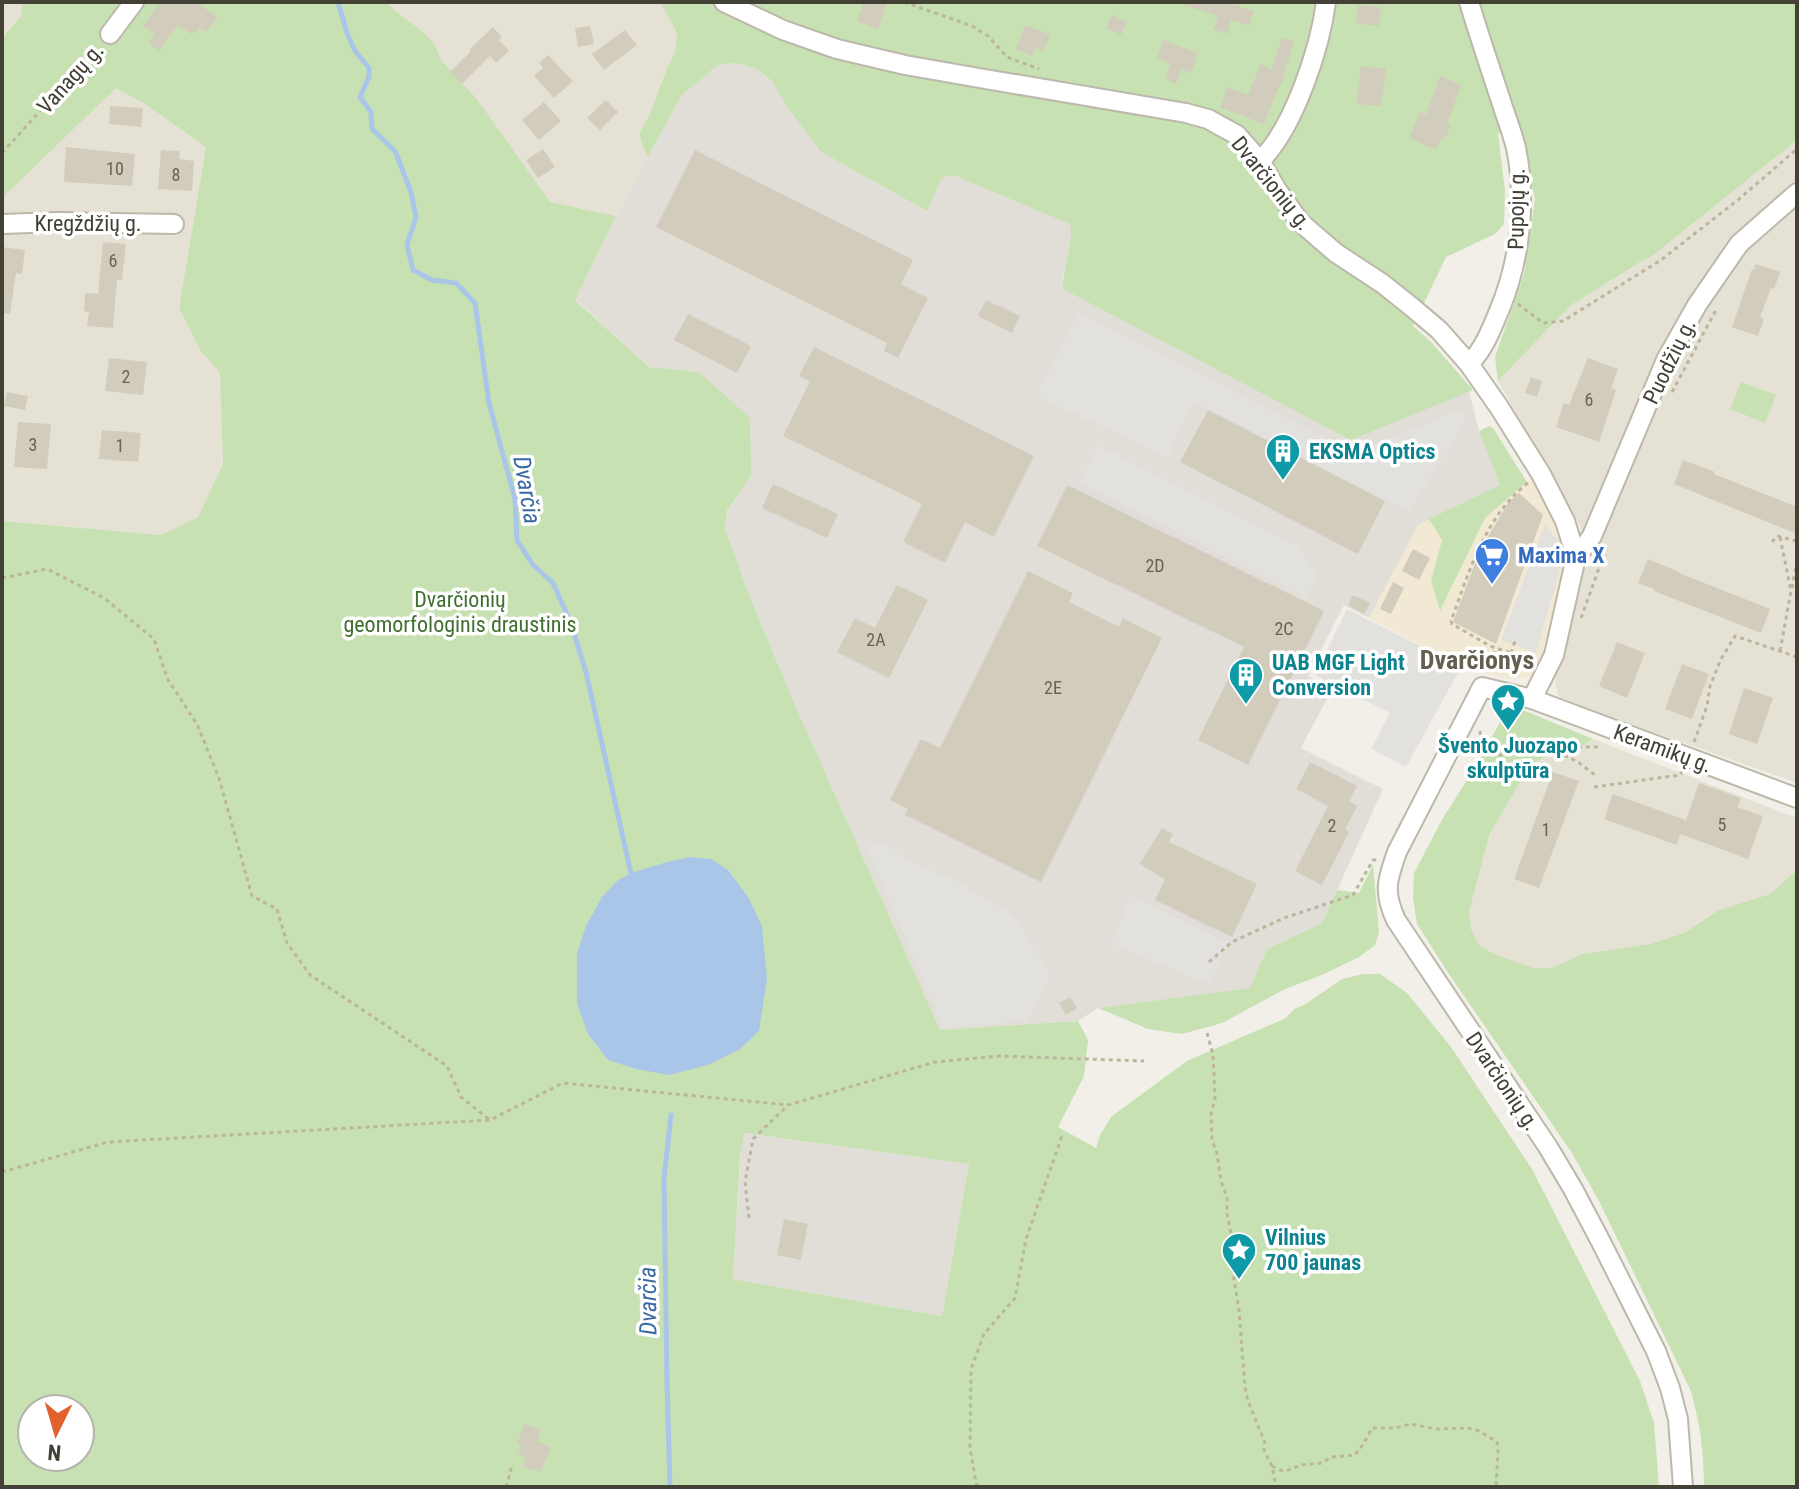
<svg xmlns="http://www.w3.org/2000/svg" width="1799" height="1489" font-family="'Roboto Condensed',sans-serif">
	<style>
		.residential { fill: #e5e2d5 }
		.commercial { fill: #f1e9d4 }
		.industrial { fill: #e1ded8 }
		.green { fill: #c7e1b3; fill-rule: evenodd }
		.parking { fill: #e3e1de }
		.water { fill: #a9c6e8 }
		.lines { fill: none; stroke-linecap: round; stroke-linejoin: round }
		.stream { stroke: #a9c6e8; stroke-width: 5 }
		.building { fill: #d2ccbd }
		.minor-casing { stroke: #bcb8aa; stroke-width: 22 }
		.path { stroke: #bcb59d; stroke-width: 3; stroke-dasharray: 4 4; stroke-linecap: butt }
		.minor { stroke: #fff; stroke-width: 18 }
		.labels { text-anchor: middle; stroke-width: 7; stroke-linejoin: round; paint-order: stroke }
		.number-label { font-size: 18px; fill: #676358 }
		.street-label { font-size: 22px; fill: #434036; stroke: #fff }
		.culture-label { font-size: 22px; font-weight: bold; fill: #0d838f; stroke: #fff; text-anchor: start }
		.shop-label { font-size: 22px; font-weight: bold; fill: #366cbe; stroke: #fff; text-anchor: start }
		.park-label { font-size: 22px; fill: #406f30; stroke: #fff }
		.water-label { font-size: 24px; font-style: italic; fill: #3b6aa3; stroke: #fff }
		.quarter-label { font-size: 26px; font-weight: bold; fill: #655f4f; stroke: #fff }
	</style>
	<rect width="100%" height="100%" fill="#f1efe7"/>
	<g class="residential">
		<path d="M2,2L24,3L21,16L2,38Z"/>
		<path d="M382,2H660L677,33L675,52L667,68L649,116L639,133L643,147L648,157L616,216L550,202L517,186Z"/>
		<path d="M116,87L145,104L206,147L179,308L200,350L220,373L223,464L198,517L161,535L2,521V198Z"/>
		<path d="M1797,140V783L1594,711L1561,698L1558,695L1555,683L1557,670L1582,568L1581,528L1498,381L1570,306L1642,261L1651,257Z"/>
		<path d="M1593,739L1797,818V870L1770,894L1719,910L1684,933L1650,944L1582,954L1552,968H1534L1494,954L1479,945L1471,929L1469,912L1490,833L1531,764L1554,753L1577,749Z"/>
	</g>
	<path class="commercial" d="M1532,478L1542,490L1554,516L1567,549L1568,564L1543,665L1531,677L1509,679L1461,667L1369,618L1418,525L1429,519L1442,540L1431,581L1441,610L1485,518Z"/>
	<g class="industrial">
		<path d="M737,63L757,69L773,82L785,104L821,152L927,211L942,178L953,175L1071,224L1072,236L1062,280L1351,440L1469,391L1479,431L1500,485L1418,525L1369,618L1344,605L1308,676L1332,689L1301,748L1383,789L1322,923L1267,949L1251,988L1098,1008L1078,1021L940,1030L792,698L750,597L725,529L727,512L751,476L699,372L649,367L575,299L616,216L681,96L718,65Z"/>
		<path d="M742,1133L969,1164L942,1316L733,1279Z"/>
	</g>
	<g class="green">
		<path d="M23,2H386C403,21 435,32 440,59L476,98L550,202L616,216L575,300L649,367L699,372L750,418L751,476L727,511L725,529L750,597L792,698L940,1030L1078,1021L1088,1040L1084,1076L1058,1127L1096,1148L1100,1135L1112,1116L1187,1061L1286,1018L1294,1009L1304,1005L1342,979L1363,974H1380L1407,993L1451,1047L1532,1169L1640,1381L1654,1423L1659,1487H2V521L161,535L198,517L223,464L220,373L200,350L179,308L206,147L145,104L116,88L2,198V38L21,16ZM744,1133L969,1164L942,1316L733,1279L740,1157ZM32,1409H80V1457H32Z"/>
		<path d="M660,2H1797V140L1651,257L1642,261L1570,306L1498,381L1495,357L1524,274L1535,199L1519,127L1498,133L1505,191L1504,224L1495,234L1446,257L1413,326L1432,343L1473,390L1351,440L1063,289C1062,266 1074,246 1070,224L953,175L942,178L927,211L821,152L785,104L773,82L757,69L737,63L718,65L681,96L648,157L643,147L639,133L649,116L667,68L675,52L677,33Z"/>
		<path d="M1741,382L1776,395L1765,423L1730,409Z"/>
		<path d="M1489,426L1493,428L1527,482L1485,518L1440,611L1431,581L1442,540L1429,519L1500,485L1479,431Z"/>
		<path d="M1508,708H1518L1593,739L1577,749L1554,753L1531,764L1490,833L1469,912L1471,929L1479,945L1494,954L1534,968H1552L1582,954L1650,944L1684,933L1719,910L1770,894L1797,870V1487H1704C1704,1451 1700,1425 1691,1391L1599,1201L1572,1153L1449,974L1417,924L1413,898L1414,873L1443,818L1469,777Z"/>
		<path d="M1373,865L1379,932L1375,945L1359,957L1322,975L1285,989L1222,1023L1182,1034L1148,1029L1098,1008L1250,988L1267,949L1322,923L1337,890L1359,893Z"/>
	</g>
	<g class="parking">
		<path d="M1079,313L1355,453L1460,410L1466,421L1409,512L1193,401L1167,458L1037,395Z"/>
		<path d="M1098,445L1296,545L1317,574L1306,598L1079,483Z"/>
		<path d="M1545,525L1558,541L1562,563L1536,653L1501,640Z"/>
		<path d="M1347,609L1461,667L1406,767L1371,749L1390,713L1315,675Z"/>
		<path d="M883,841L904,858L962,884L1013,915L1050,975L1027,1021L943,1028L867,846Z"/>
		<path d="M1130,895L1228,942L1209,984L1112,944Z"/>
	</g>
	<path class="water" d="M691,857L711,859L728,870L748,897L762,926L767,979L759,1031L740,1049L708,1065L669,1075L636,1069L608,1060L588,1034L577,1004V953L586,926L602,897L617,881L631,873L667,862Z"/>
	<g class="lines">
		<g class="stream">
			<path d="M338,2L347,33L355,51L369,68V77L360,97L371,112L372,129L395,151L411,192L416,217L407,245L413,270L432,280L456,283L475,303L489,403L515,499L517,540L533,565L553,583L570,621L586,672L632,878"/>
			<path d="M670,1487L667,1383L664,1179L671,1115"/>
		</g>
	</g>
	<g class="building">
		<path d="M160,2H196L217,17L206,32L200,28L196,33L193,31L191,34L178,25L159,51L148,43L155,34L143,26Z"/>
		<path d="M864,2H887L878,29L857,21Z"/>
		<path d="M1184,2H1225L1254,11L1249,25L1231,20L1227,34L1213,29L1218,16L1184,5Z"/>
		<path d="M1358,5L1381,7L1379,26L1356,23Z"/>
		<path d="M1112,15L1127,22L1121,35L1106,28Z"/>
		<path d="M1025,25L1050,35L1043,51L1035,48L1032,56L1016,49Z"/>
		<path d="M590,26L594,44L578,47L575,28Z"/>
		<path d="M493,27L502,37L499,40L509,51L496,63L490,56L462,84L450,72L471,51L469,50Z"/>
		<path d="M625,30L637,45L604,70L592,54Z"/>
		<path d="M1282,38L1294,41L1283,79L1277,93H1276L1264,124L1220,107L1227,87L1248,95L1261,64L1272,69Z"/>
		<path d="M1163,40L1198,53L1191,73L1182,69L1176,84L1165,79L1170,65L1169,63L1157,58Z"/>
		<path d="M548,55L573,81L554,98L534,76L543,68L539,63Z"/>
		<path d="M1361,66L1386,69L1381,106L1357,104Z"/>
		<path d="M1440,76L1461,85L1447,124L1451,126L1445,138L1442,137L1436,150L1409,138L1420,112L1426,115Z"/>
		<path d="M606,100L618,112L600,130L587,118Z"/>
		<path d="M544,102L561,121L539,140L522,120Z"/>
		<path d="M110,106L143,108L141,127L109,124Z"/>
		<path d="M66,147L135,154L132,186L64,182Z"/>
		<path d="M543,149L555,167L538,178L526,160Z"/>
		<path d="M161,150L180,151L179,159L194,161L192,191L158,189Z"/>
		<path d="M695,150L913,260L901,284L928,298L898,358L884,351L887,343L656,227Z"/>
		<path d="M103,242L126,244L122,280H117L113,328L87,326L89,312L84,311L85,293L98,294Z"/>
		<path d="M2,247L25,250L22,274L16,273L10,314L2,313Z"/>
		<path d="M1756,264L1780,272L1774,289L1771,288L1760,317L1764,319L1758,336L1732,327L1752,269L1754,270Z"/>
		<path d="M986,300L1020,316L1012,333L978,316Z"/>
		<path d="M688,314L751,346L737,373L674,340Z"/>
		<path d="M814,347L1034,456L994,537L965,522L945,563L903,542L922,504L783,436L810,381L799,376Z"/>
		<path d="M109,358L147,362L143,395L105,391Z"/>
		<path d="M1588,358L1618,369L1611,388L1616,390L1599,442L1556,427L1564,403L1569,405Z"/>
		<path d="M1531,377L1542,381L1537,397L1525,393Z"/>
		<path d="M7,392L28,396L25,410L4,406Z"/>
		<path d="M1208,410L1385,501L1358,554L1180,462Z"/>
		<path d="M18,422L51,424L47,469L14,467Z"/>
		<path d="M102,430L141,433L138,462L99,459Z"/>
		<path d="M1683,460L1715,472L1714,474L1797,507V534L1674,484Z"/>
		<path d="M773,484L838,514L827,538L762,508Z"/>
		<path d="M1067,485L1324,611L1248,765L1198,740L1244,647L1037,546Z"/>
		<path d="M1519,493L1543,515L1496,644L1453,622L1480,550L1508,503Z"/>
		<path d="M1413,549L1430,558L1419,580L1402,571Z"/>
		<path d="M1648,559L1679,572V573L1770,609L1761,633L1654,591V589L1638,583Z"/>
		<path d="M1028,571L1073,593L1069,602L1119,627L1123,618L1162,638L1041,882L905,815L908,809L890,800L921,739L940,748Z"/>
		<path d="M1393,582L1404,588L1391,614L1380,609Z"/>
		<path d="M897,585L928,600L889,678L837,652L855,618L875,628Z"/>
		<path d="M1353,595L1370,603L1364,614L1348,605Z"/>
		<path d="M1617,642L1645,653L1627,698L1599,686Z"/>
		<path d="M1682,664L1709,674L1692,719L1665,709Z"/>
		<path d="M1744,688L1773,698L1757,744L1729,734Z"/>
		<path d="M1310,762L1357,786L1349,801L1357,806L1345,830L1349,832L1322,885L1295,871L1328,806L1296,789Z"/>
		<path d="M1553,772L1579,781L1539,888L1514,879Z"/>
		<path d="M1699,783L1741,798L1737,807L1763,816L1748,859L1680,834L1677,845L1604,819L1613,794L1686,820Z"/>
		<path d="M1162,828L1173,834L1169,842L1257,884L1232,937L1155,900L1165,879L1140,864Z"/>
		<path d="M1070,997L1077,1008L1066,1015L1059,1003Z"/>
		<path d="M784,1219L808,1224L801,1260L777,1255Z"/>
		<path d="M525,1424L541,1430L537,1441L551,1447L541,1472L522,1466L526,1457L518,1454L522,1446L517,1444Z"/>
	</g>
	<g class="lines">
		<g class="minor-casing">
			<g id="minor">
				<path d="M724,2L783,30L837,49L905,65L985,79L1186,113L1208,119L1237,135L1260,161L1277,190L1300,222L1336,253L1383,284L1413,308L1439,330L1469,364L1499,407L1541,474L1565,521L1574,550V566L1554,655L1532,699"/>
				<path d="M1469,2C1479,35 1490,68 1501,101C1506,117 1512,132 1516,148C1527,201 1520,261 1499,311C1491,330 1484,349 1469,364"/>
				<path d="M110,34L134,2"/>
				<path d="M1260,161C1294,128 1320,48 1326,2"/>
				<path d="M2,224L58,222L174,224"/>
				<path d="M1574,550L1584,547L1592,536L1666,360L1697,305L1739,244L1797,193"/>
				<path d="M1683,1487L1678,1419L1670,1388L1656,1351L1601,1242L1573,1189L1548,1147L1396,920C1383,892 1387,880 1397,852L1482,687L1532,699L1797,798"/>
			</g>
		</g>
		<g class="path">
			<path d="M904,2L972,26L988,36L1007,57L1039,69"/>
			<path d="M2,153L99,46"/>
			<path d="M1518,304L1543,323L1563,321L1661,260L1739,199L1797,149"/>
			<path d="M1672,392L1716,310"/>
			<path d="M1528,483C1485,516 1469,572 1451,621L1452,624L1490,646L1532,660"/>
			<path d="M1772,542L1777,536L1797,541"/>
			<path d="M2,578L47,569L104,598L154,639L168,680L197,724L219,778L252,896L277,909L287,943L310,975L447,1066L461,1097L490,1120"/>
			<path d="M1792,588L1797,561"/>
			<path d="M1581,618L1607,546"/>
			<path d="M1780,651L1791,591L1780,537"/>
			<path d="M1511,653L1516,638"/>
			<path d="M1485,669L1496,648"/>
			<path d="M1480,731L1481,741L1500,755L1558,747H1598"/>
			<path d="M1694,742L1707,706L1710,686L1721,659L1735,636L1797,657"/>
			<path d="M1550,748L1578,762L1595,775"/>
			<path d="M1594,787L1680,775L1682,771"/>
			<path d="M1209,962L1232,942L1284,918L1353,895L1373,860H1377"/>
			<path d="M1207,1033L1213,1055L1214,1075L1215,1100L1211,1113L1212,1140L1217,1153L1221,1181L1227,1197V1214L1234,1249L1232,1267L1239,1310L1245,1387L1248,1401L1265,1443L1264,1450L1272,1466L1276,1487"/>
			<path d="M2,1172L108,1142L490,1120L563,1083L788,1105"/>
			<path d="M749,1218L745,1182L753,1139L788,1105L935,1062L999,1056L1144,1061"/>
			<path d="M1272,1466L1280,1470L1286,1471L1301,1465L1322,1463L1331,1457L1355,1455C1362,1447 1367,1438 1372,1428H1395L1411,1424L1436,1429L1468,1428L1479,1431L1497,1442L1498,1451L1496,1487"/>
			<path d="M506,1487L512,1466"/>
			<path d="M977,1487L970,1449L971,1369L984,1334L1015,1298L1026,1239L1063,1133"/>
		</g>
		<use href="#minor" class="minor"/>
	</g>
	<defs>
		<g id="building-pin" transform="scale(1.8)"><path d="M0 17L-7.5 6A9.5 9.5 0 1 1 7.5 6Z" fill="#0f9aa8" stroke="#fff"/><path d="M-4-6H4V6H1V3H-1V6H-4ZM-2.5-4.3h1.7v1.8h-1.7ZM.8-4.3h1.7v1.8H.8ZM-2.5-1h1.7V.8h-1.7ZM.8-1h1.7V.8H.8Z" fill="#fff"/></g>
		<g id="supermarket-pin" transform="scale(1.8)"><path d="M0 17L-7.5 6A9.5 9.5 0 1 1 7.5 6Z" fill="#3f7fe0" stroke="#fff"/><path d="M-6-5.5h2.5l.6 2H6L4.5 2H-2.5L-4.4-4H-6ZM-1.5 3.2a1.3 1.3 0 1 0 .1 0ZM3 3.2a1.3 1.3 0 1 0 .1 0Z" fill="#fff"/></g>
		<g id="sight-pin" transform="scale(1.8)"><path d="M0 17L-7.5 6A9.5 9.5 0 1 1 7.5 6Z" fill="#0f9aa8" stroke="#fff"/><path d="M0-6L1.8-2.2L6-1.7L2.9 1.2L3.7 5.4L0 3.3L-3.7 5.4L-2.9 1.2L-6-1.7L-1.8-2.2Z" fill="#fff"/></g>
	</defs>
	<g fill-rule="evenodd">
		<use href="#building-pin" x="1283" y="451"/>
		<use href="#supermarket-pin" x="1492" y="555"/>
		<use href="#building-pin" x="1246" y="675"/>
		<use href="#sight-pin" x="1508" y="701"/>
		<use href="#sight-pin" x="1239" y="1250"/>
	</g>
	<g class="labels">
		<g class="number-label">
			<text x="115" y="175">10</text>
			<text x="176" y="181">8</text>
			<text x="113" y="267">6</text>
			<text x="126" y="383">2</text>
			<text x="1589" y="406">6</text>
			<text x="33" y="451">3</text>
			<text x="120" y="452">1</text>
			<text x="1155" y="572">2D</text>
			<text x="1284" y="635">2C</text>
			<text x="876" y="646">2A</text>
			<text x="1053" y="694">2E</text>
			<text x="1722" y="831">5</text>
			<text x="1332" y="832">2</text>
			<text x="1546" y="836">1</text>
		</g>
		<g class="street-label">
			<text transform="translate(70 78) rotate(-48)" y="8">Vanagų g.</text>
			<text transform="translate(1272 183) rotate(51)" y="8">Dvarčionių g.</text>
			<text transform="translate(1516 209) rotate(-89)" y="8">Pupojų g.</text>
			<text x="88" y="231">Kregždžių g.</text>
			<text transform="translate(1669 361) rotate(-64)" y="8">Puodžių g.</text>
			<text transform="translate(1663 748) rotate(20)" y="8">Keramikų g.</text>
			<text transform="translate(1503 1081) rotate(56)" y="8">Dvarčionių g.</text>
		</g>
		<g class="culture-label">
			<text x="1309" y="459">EKSMA Optics</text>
			<text x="1272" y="670">UAB MGF Light<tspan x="1272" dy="25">Conversion</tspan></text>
			<text x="1508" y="753" text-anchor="middle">Švento Juozapo<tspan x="1508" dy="25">skulptūra</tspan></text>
			<text x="1265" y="1245">Vilnius<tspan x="1265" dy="25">700 jaunas</tspan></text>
		</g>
		<g class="shop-label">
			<text x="1518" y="563">Maxima X</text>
		</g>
		<g class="park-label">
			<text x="460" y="607">Dvarčionių<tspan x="460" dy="25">geomorfologinis draustinis</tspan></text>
		</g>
		<g class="water-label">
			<text transform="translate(527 490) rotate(80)" y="8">Dvarčia</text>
			<text transform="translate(648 1301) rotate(-91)" y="8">Dvarčia</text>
		</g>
		<g class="quarter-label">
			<text x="1477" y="669">Dvarčionys</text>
		</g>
	</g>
	<rect width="1799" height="1489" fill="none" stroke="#434036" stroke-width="8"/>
	<g transform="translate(56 1433) rotate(185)"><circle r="38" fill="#ffffff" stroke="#b4b3af" stroke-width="2"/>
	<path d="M0-6L14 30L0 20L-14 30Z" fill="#e2602c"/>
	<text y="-12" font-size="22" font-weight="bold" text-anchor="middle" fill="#434036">N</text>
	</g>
</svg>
